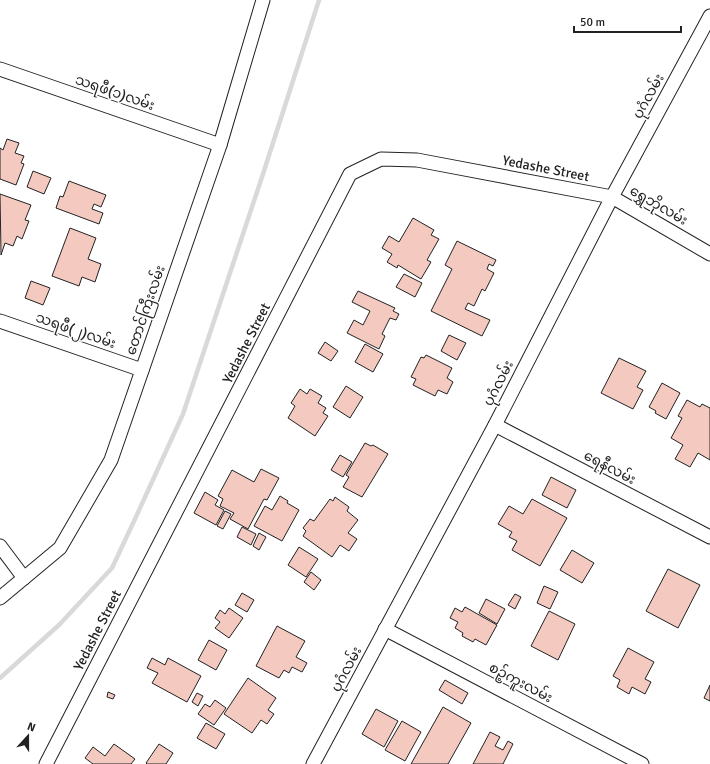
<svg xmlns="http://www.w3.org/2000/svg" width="710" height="764" font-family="Signika,'Noto Sans Myanmar',sans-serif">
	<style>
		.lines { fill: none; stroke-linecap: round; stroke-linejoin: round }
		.stream { stroke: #d9d9d9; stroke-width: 4.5 }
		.building { fill: #f3c9c0; stroke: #222 }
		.street-casing { stroke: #222; stroke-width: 15 }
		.street { stroke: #fff; stroke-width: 13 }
		.labels { text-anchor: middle; stroke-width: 3; stroke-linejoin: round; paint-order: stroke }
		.street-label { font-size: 14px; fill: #222; stroke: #fff }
	</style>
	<rect width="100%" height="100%" fill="#fff"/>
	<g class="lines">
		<path class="stream" d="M0,678L59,625L112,568L135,519L183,414L263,174L319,0"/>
	</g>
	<g class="building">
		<path d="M7,139L19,143L15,153L24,156L21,163L24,164L16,185L0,179V148L3,150Z"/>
		<path d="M33,171L51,178L44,194L27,187Z"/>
		<path d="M69,181L106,195L101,207L94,204L92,209L103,213L99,224L56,208L60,196L63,197Z"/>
		<path d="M0,194L31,205L25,220L29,221L22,239L17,236L13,246L5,243L1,255Z"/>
		<path d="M413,218L434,230L431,235L439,239L427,260L431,262L421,279L398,265L397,268L387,262L392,254L382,248L389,236L399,242Z"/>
		<path d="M70,228L96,238L88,259L101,264L95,282L82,277L79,286L52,276Z"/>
		<path d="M457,241L496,260L493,266L489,264L487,269L494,273L485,291L482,289L474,306L468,303L465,309L490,320L482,336L431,311L452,269L445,265Z"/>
		<path d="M404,274L422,283L415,297L396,287Z"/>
		<path d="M31,281L50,288L43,305L25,298Z"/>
		<path d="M358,291L395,308L393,311L399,314L396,320L390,318L382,334L385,336L379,349L347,333L354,320L363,325L370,311L352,302Z"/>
		<path d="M449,335L466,343L457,360L441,351Z"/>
		<path d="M325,342L338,351L331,361L318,353Z"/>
		<path d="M365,344L383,354L373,372L355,362Z"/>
		<path d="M426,355L452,368L447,378L453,382L447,394L438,390L435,396L413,385L416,379L411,377L421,357L424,358Z"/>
		<path d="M619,358L646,371L637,387L643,390L633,409L601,393Z"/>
		<path d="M662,383L680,393L666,419L655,413L656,411L649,407Z"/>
		<path d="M346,386L363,397L350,418L333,407Z"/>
		<path d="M300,389L307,394L310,389L322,396L318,403L326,408L323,413L328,416L315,436L288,418L295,406L291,403Z"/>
		<path d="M687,400L700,407L702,404L710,408V460L698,453L690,467L675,459L683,445L671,438L682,418L678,416Z"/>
		<path d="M365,443L371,446L373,445L388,454L362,497L343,487L349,477L346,475Z"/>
		<path d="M340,455L352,462L343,477L331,470Z"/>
		<path d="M261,469L279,478L267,500L264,499L248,529L230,519L234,513L220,506L223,499L218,496L232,470L254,482Z"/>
		<path d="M551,477L576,490L567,508L542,495Z"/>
		<path d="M205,492L218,500L215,505L224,510L216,525L194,513Z"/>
		<path d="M280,496L288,501L287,503L299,510L282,541L254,526L265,506L272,510Z"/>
		<path d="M335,497L349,507L347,511L358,520L348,533L357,539L349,551L340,545L332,557L303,536L306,531L303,528L310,519L314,521L330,499L333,501Z"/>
		<path d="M532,499L567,518L540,566L512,550L517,541L509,537L512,532L498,524L509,506L523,514Z"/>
		<path d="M225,511L231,514L223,529L217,526Z"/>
		<path d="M242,527L256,534L251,545L237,537Z"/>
		<path d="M259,533L266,537L259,550L253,546Z"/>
		<path d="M299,547L318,559L306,577L288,565Z"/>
		<path d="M572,550L594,563L582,583L560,570Z"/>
		<path d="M668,569L700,585L678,628L646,611Z"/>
		<path d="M311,572L321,580L314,590L304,582Z"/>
		<path d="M544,586L558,592L550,609L537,603Z"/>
		<path d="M242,593L254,600L247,612L235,605Z"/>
		<path d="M515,594L521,597L515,609L508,605Z"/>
		<path d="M486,599L505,609L497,624L479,613Z"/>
		<path d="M465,607L497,625L486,645L475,639L473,642L462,636L463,633L455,628L458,622L450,618L455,608L462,612Z"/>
		<path d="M229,608L243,618L229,638L215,628L220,622L215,618L220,610L225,614Z"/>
		<path d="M549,611L575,624L558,660L531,646Z"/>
		<path d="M277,626L305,641L296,657L307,663L302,672L292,667L289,673L284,670L279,678L256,666Z"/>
		<path d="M209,640L227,650L216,670L198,660Z"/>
		<path d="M628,648L654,662L645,679L651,682L645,694L632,687L629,694L617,687L620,680L613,676Z"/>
		<path d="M152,658L165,665L168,658L201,676L187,702L152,683L158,673L147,668Z"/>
		<path d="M248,678L276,698L268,710L274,714L267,724L261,720L252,733L224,714Z"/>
		<path d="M445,680L468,693L462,704L439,690Z"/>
		<path d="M710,685V701L704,698Z"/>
		<path d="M108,692L115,695L113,699L107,697Z"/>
		<path d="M197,693L203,696L198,706L192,702Z"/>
		<path d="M215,700L226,708L214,725L198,714L205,704L210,707Z"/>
		<path d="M443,707L471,723L448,764H411Z"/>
		<path d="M376,709L398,721L384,747L362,734Z"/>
		<path d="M402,721L421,732L405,761L385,750Z"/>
		<path d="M206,723L225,734L216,749L197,738Z"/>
		<path d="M490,732L500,737L495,746L503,750L508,741L513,744L503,764H473Z"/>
		<path d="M114,744L135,759L131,764H93L85,758L93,747L105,756Z"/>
		<path d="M159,744L173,753L166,764H147L146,763Z"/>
	</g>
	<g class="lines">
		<g class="street-casing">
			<g id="street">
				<path d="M0,69L220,145"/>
				<path d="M0,321L142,370"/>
				<path d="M495,425L710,537"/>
				<path d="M0,546L24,578"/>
				<path d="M0,598L60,548L111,460L220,145L263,0"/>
				<path d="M385,629L642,764"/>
				<path d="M46,764L350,174L381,159L417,160L612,197L710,254"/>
				<path d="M313,764L495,425L612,197L710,16"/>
			</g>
		</g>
		<use href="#street" class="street"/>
	</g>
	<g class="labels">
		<g class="street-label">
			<text transform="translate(115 92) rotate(19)" y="5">သရဖီ(၁)လမ်း</text>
			<text transform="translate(648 96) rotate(-61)" y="5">ပုဂံလမ်း</text>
			<text transform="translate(546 168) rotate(11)" y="5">Yedashe Street</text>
			<text transform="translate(659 205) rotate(30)" y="5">ရွှေဘိုလမ်း</text>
			<text transform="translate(145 310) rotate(-71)" y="5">တောင်ကြီးလမ်း</text>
			<text transform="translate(76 330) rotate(19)" y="5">သရဖီ(၂)လမ်း</text>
			<text transform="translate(246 343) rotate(-63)" y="5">Yedashe Street</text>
			<text transform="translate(498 383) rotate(-63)" y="5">ပုဂံလမ်း</text>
			<text transform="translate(610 467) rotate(28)" y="5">ရေနီလမ်း</text>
			<text transform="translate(97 630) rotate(-63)" y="5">Yedashe Street</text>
			<text transform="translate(346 669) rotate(-62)" y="5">ပုဂံလမ်း</text>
			<text transform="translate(521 682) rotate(28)" y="5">စဉ့်ကူးလမ်း</text>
		</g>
	</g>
	<g transform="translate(28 736) rotate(21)" stroke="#ffffff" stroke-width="3" paint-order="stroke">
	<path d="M0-3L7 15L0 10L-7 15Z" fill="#222222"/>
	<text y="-6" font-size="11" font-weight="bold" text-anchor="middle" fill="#222222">N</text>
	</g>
	<path d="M574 26v6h107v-6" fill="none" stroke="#222222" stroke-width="2"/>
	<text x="580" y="26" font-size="12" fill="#222222" stroke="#ffffff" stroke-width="3" paint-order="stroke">50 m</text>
</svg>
